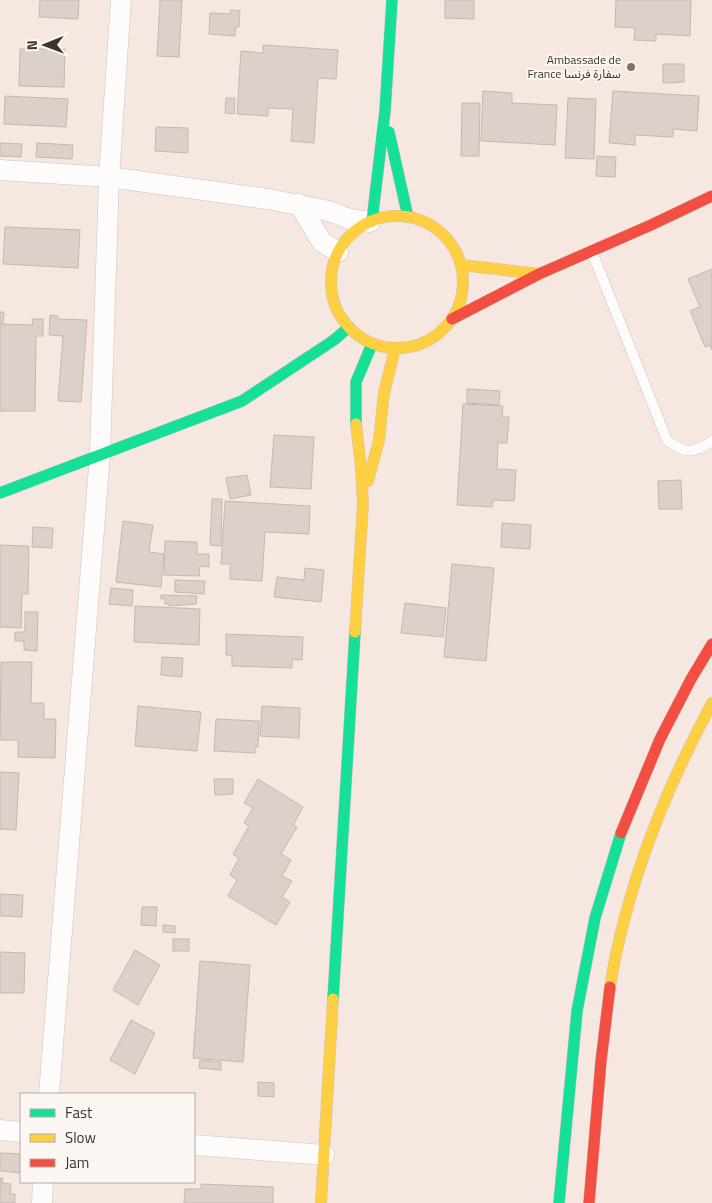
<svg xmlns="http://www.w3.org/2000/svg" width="712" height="1203" font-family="'Titillium Web','Noto Sans Arabic',sans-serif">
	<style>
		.building { fill: #dcd0ca; stroke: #c4b8b2 }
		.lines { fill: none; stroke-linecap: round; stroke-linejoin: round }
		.lane-casing { stroke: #d0c4be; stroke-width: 11 }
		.street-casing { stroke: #d0c4be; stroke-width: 21 }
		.fast-casing { stroke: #d0c4be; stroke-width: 12 }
		.slow-casing { stroke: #d0c4be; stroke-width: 12 }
		.jam-casing { stroke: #d0c4be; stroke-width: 12 }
		.lane { stroke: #fefcfa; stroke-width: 10 }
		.street { stroke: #fefcfa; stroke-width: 20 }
		.fast { stroke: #16e098; stroke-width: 11 }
		.slow { stroke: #ffcf43; stroke-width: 11 }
		.jam { stroke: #f24e42; stroke-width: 11 }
		.poi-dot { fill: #7f726c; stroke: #fdf7f3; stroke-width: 2 }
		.labels { text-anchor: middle; stroke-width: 4; stroke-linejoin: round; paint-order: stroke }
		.poi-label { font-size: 12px; fill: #3f332d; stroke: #fdf7f3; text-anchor: end }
	</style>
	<rect width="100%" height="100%" fill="#f6e8e0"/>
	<g class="building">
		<path d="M40,0H79L78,19L39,17Z"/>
		<path d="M160,0H182L179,57L157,56Z"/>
		<path d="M445,0H474V19L445,18Z"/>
		<path d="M616,0H691L690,36L656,34V41L634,40L635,28L615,27Z"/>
		<path d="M231,10L240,11L239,27H236L235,36L209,34L210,13L230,14Z"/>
		<path d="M263,45L338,50L336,79L318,78L314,143L291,141L293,109L268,108V116L237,114L241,51L263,53Z"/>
		<path d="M20,49H65L64,87L19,86Z"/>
		<path d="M663,64H684V82L663,83Z"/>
		<path d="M483,91L512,93V103L557,105L555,145L481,141Z"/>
		<path d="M613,91L699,96L697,131L673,129V137L635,135V145L609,143Z"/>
		<path d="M5,96L68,99L66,127L4,124Z"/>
		<path d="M226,98H235L234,114L225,113Z"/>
		<path d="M568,98L596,99L594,159L565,158Z"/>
		<path d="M462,103H480L479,156H461Z"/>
		<path d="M156,127L188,128V153L155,151Z"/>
		<path d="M0,143L22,144L21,157L0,156Z"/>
		<path d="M37,143L73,145L72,159L36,157Z"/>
		<path d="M597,156L616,157L615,177L596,176Z"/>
		<path d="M5,227L80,230L78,268L3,264Z"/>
		<path d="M712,269V350L710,345L705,347L690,311L700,307L688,279Z"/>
		<path d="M0,312H4L3,324H0Z"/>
		<path d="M50,315L58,316V319L87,320L81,402L58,401L63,336L49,335Z"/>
		<path d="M32,319H43V336H36L35,411H0V324L33,325Z"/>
		<path d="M467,389L500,391L499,405L467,403Z"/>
		<path d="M463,404L503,406L502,417H509L507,443H498L497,469L516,470L514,501L493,500L492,507L457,505Z"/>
		<path d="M274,435L314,437L311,489L270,487Z"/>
		<path d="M247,475L251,495L230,499L226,478Z"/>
		<path d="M681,480L682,509H659L658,481Z"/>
		<path d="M212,499H222L221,546L210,545Z"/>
		<path d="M225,501L310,506L309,534L265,532L262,581L230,579V564H221Z"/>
		<path d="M123,521L153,525L149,552L164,554L161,587L116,582Z"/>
		<path d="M502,523L531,525L530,549L501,547Z"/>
		<path d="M33,527L53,528L52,548L32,547Z"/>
		<path d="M165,541L197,542V554H209V567L200,566L199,576L164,575Z"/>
		<path d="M0,545L29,546L28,594H22L21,628L0,627Z"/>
		<path d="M452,564L494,568L486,661L444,657Z"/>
		<path d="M305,568L324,570L321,602L274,597L277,577L304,580Z"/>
		<path d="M175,580L205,581L204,594L175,592Z"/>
		<path d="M111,588L133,590L132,606L109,604Z"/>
		<path d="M161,595L197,596L196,604L169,606V604H165V599H161Z"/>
		<path d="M405,603L446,608L443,637L401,633Z"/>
		<path d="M135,606L200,609L199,645L134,642Z"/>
		<path d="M25,612H38L37,651L24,650V641H15V632H25Z"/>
		<path d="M226,634L303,637L302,660L292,659V668L232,666V655H226Z"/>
		<path d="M162,657L183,658L182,677L161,675Z"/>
		<path d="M1,662H32L31,703H44V719H56L55,758L18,757V740H0Z"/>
		<path d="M138,706L201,712L197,751L135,746Z"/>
		<path d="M262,706L300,708L299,738L260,736Z"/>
		<path d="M216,719L259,721L258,747H255V753L214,751Z"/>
		<path d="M0,772L19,773L16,830L0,829Z"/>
		<path d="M214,779H233V794L215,795Z"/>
		<path d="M258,779L303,807L293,825L297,827L281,854L291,860L282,876L292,881L282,897L290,902L276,925L228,896L237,880L230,875L239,858L233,854L249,826L244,823L253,808L244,803Z"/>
		<path d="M0,894L23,895L22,917L0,916Z"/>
		<path d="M142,907H157L156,926L141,925Z"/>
		<path d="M163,925L175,926V933L163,932Z"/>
		<rect x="173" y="939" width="16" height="12"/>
		<path d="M135,950L160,965L138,1005L113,990Z"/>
		<path d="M0,952L25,953L24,993H0Z"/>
		<path d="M200,961L250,965L243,1062L193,1058Z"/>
		<path d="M131,1020L155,1033L135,1074L110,1060Z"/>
		<path d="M200,1060L221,1062V1070L199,1068Z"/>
		<path d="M258,1082L274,1083V1097L258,1096Z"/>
		<path d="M0,1153L21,1154V1173L0,1171Z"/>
		<path d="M0,1178H3L2,1183L11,1184L10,1194H15V1203H0Z"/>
		<path d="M201,1184L273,1187V1203H184L185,1189H201Z"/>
	</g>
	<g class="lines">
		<g class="lane-casing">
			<path id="lane" d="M592,252L667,440C685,454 693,454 712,441"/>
		</g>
		<g class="street-casing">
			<g id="street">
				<path d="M0,170L109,177L268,199L329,211L350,219L370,222"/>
				<path d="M299,204L322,242L338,252"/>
				<path d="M49,1094L100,454L109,177L121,0"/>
				<path d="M0,1130L21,1132"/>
				<path d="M194,1145L324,1155"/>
				<path d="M42,1203L43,1182"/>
			</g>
		</g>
		<g class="fast-casing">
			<g id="fast">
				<path d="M389,132L408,217"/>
				<path d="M372,221L385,111L392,0"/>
				<path d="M356,424V382L372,344"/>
				<path d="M0,493L242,401L334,340L349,327"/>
				<path d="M333,999L355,632"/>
				<path d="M559,1203L577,1011L595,918L621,833"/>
			</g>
		</g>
		<g class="slow-casing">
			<g id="slow">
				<circle cx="397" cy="282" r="66"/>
				<path d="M461,265L539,274"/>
				<path d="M368,481L379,440L384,393L395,349"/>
				<path d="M355,632L363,504L361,467L356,424"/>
				<path d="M610,987C626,886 664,792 712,703"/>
				<path d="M321,1203L333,999"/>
			</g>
		</g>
		<g class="jam-casing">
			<g id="jam">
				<path d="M452,319L539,274L651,225L712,196"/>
				<path d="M621,833L660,739L691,679L712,644"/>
				<path d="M589,1203L601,1061L610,987"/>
			</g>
		</g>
		<use href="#lane" class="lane"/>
		<use href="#street" class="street"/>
		<use href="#fast" class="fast"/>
		<use href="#slow" class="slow"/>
		<use href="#jam" class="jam"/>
	</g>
	<circle class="poi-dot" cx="631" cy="67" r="5"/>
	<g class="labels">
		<g class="poi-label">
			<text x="621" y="64">Ambassade de<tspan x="621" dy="14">France سفارة فرنسا</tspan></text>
		</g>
	</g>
	<rect x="20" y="1093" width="175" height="90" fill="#fdf7f3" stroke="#b1a9a4"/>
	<rect x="30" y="1109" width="25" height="8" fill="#16e098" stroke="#b1a9a4"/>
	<text x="65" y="1118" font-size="15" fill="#3f332d">Fast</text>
	<rect x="30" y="1134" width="25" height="8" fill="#ffcf43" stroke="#b1a9a4"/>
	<text x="65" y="1143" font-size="15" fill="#3f332d">Slow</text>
	<rect x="30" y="1159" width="25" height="8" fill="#f24e42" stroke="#b1a9a4"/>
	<text x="65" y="1168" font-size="15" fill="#3f332d">Jam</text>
	<g transform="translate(45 45) rotate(269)" stroke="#fdf7f3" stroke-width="4" paint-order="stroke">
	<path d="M0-4L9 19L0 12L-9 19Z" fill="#3f332d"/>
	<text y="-8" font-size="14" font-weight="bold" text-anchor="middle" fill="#3f332d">N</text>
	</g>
</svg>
